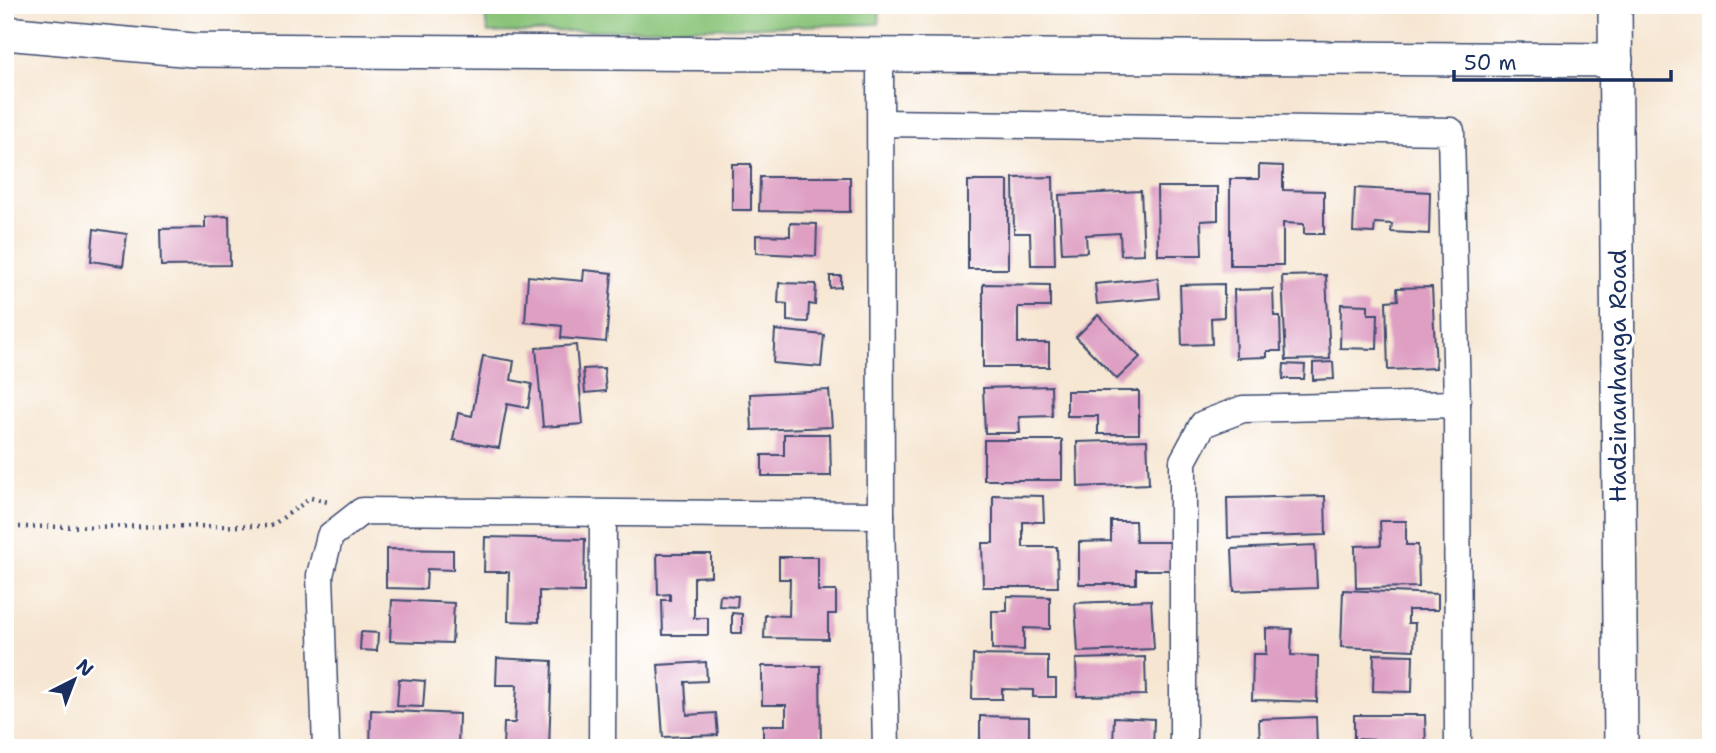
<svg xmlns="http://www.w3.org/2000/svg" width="1716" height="753" font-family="'Shantell Sans',sans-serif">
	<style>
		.green { fill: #8ac479; stroke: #527a6c; stroke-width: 2 }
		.building { fill: #de9fc3 }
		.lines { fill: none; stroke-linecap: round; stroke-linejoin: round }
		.minor-casing { stroke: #3c4a6f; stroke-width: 29 }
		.tertiary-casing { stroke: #3c4a6f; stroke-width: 36 }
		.path { stroke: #3c4a6f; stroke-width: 4.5; stroke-dasharray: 2 5; stroke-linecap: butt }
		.minor { stroke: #fff; stroke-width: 26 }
		.tertiary { stroke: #fff; stroke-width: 33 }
		.labels { text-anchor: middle; stroke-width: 7; stroke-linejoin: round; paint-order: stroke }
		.street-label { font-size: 24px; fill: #1b2f5e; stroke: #fff }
	</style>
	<rect width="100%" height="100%" fill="#fff"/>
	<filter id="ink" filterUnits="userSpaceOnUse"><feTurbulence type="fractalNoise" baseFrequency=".0143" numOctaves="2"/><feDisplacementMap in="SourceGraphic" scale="14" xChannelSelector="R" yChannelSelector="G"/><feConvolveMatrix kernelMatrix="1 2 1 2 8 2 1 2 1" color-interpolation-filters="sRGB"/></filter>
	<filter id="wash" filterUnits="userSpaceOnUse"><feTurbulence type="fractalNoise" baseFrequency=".00686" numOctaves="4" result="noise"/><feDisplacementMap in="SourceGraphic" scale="28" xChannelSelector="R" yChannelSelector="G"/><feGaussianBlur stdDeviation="1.57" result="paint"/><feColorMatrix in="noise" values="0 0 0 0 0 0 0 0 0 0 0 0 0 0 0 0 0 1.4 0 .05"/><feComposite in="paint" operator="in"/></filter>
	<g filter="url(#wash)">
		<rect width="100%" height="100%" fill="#f6e6d1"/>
		<path class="green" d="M483,5H880L879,24L488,33Z"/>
		<g id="blocks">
			<g class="building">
				<rect x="732" y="164" width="19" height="46"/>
				<path d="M1259,165L1283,166V190L1324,191V234H1304V224L1283,223V265H1230V179H1259Z"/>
				<path d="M760,177H850V212L759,211Z"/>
				<path d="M1053,177L1055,265H1031L1030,233H1014L1013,178Z"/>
				<rect x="968" y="181" width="40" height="88"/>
				<path d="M1157,187H1218V220L1201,221L1202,255H1158Z"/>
				<path d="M1355,188L1430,192L1429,234L1391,232L1392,224L1375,223L1374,233L1353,232Z"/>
				<path d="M1141,191L1144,254L1121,255L1120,233L1086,235L1087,252L1062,253L1059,195Z"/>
				<path d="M229,216L230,265L161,266L160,229L205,228V217Z"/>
				<path d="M790,223L817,224L816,256L756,253V235L790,236Z"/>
				<path d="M94,229L127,234L123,266L91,261Z"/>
				<path d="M584,270L612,273L606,342L561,338L562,326L525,322L528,276L583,281Z"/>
				<path d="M1326,275L1330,359L1286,360L1282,276Z"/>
				<path d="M830,276H841V287L830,288Z"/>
				<path d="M1158,278L1160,298L1097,304L1095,284Z"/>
				<path d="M779,283L816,284L815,305L809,304L808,322L787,321V304L778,303Z"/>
				<path d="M983,284L1050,285V307H1018V343H1049V367H983Z"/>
				<path d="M1224,284V317L1211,318L1212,344L1182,345L1180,285Z"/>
				<path d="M1432,287L1436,368L1388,370L1386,301L1398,300L1397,288Z"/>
				<path d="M1273,289L1274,316H1280L1281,351H1267V357L1236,358L1234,290Z"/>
				<path d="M1341,304L1368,305V314H1378L1377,349L1340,348Z"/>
				<path d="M1098,315L1140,357L1117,379L1076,337Z"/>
				<path d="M775,330L824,335L821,367L773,363Z"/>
				<path d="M576,345L583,424L543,427L536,348Z"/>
				<path d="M483,356L514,361L511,380L532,384L528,408L507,404L499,448L453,440L458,413L472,416Z"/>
				<path d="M1333,362L1334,379L1313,380V363Z"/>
				<path d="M1284,364L1305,365L1304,379H1283Z"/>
				<path d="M604,368L606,391L585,393L583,369Z"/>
				<path d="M1051,386L1052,416L1019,417L1020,433H985L983,388Z"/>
				<path d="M829,390L832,427L752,430L750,394Z"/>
				<path d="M1067,391H1139V434H1098V416H1067Z"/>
				<path d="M784,434H830L831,476H762V455H784Z"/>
				<rect x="984" y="440" width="78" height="40"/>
				<path d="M1147,440L1149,484L1078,487L1077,442Z"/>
				<path d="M993,495L1043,496L1044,522H1023V547H1057L1058,587H983L982,543H993Z"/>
				<path d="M1325,496L1326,535L1228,538L1227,498Z"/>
				<path d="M1111,521H1135L1136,542H1176V570H1136V584H1079V542L1111,541Z"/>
				<path d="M1380,521H1406V545H1418L1419,587L1356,588L1355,546L1381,545Z"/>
				<path d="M485,537L585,539L584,592L539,591V622L508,621L509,572H484Z"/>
				<path d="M1315,545L1317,588L1234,591L1232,549Z"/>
				<path d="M386,549L453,550V570L427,569L426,589L386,588Z"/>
				<path d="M657,554H711V576L694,577V618H708V635H663L662,600H670V594L658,595Z"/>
				<path d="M779,557H818V591H836V614H828V639L764,638L765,615L789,616L790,579H779Z"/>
				<path d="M1343,590L1438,594V610H1408V623H1415L1414,650L1341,647Z"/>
				<path d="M720,595L738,596L737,607L719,606Z"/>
				<path d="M1007,596L1050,597V629L1024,628V650L992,649V611H1007Z"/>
				<path d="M392,600L454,603L452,643L390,641Z"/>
				<path d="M1151,600L1154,649L1078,652L1075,603Z"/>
				<path d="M732,613L742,614V633H732Z"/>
				<path d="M1266,628L1292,629L1291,655L1318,656L1317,702L1252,700L1253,654H1266Z"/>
				<path d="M361,632L378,633L377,651L360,650Z"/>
				<path d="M1374,654L1413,655L1412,692L1373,691Z"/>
				<path d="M973,655L1048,656V679H1056V697H1033V690L1002,689V699H972Z"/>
				<path d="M1145,657L1146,695L1077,696L1076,659Z"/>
				<path d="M497,658L552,661L549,748H503L504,723H515L517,685H496Z"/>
				<path d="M706,662L707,681L685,682L687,715L716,713L718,735L663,737L658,665Z"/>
				<path d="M762,666H820L821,748H763V725H786V705H762Z"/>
				<path d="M399,679L425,681L423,707L397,706Z"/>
				<path d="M371,710L459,714L458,748H370Z"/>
				<path d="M1354,715H1425L1426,748H1376V740L1354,739Z"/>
				<path d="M980,716L1029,717V748H980Z"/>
				<path d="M1114,717L1154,719L1153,748H1113Z"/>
				<path d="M1316,717L1317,748H1260L1259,719Z"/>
			</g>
		</g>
	</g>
	<g filter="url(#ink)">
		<use href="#blocks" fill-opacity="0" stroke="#3c4a6f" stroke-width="2"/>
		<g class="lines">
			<g class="minor-casing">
				<g id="minor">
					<path d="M880,56L881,515L886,748"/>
					<path d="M881,123L1451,131L1457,404L1458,748"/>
					<path d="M326,748L320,575L330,536L362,511L881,515"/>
					<path d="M602,748L603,515"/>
					<path d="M1183,748V461L1203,424L1243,409L1457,404"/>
				</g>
			</g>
			<g class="tertiary-casing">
				<g id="tertiary">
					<path d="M1615,5L1621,748"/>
					<path d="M5,33L193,50L1616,60"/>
				</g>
			</g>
			<path class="path" d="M5,527L271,526L311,498L328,502"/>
			<use href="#minor" class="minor"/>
			<use href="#tertiary" class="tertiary"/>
		</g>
	</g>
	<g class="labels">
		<g class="street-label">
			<text transform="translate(1618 376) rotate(-90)" y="8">Hadzinanhanga Road</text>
		</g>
	</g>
	<rect width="1716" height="753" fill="none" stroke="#fff" stroke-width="28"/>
	<g transform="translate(74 680) rotate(42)" stroke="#ffffff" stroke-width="5" paint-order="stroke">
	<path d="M0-5L12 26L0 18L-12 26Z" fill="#1b2f5e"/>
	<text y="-10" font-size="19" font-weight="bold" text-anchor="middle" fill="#1b2f5e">N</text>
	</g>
	<path d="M1454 70v10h217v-10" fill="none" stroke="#1b2f5e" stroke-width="3.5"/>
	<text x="1464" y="70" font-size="21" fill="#1b2f5e" stroke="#ffffff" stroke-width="5" paint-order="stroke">50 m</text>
</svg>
